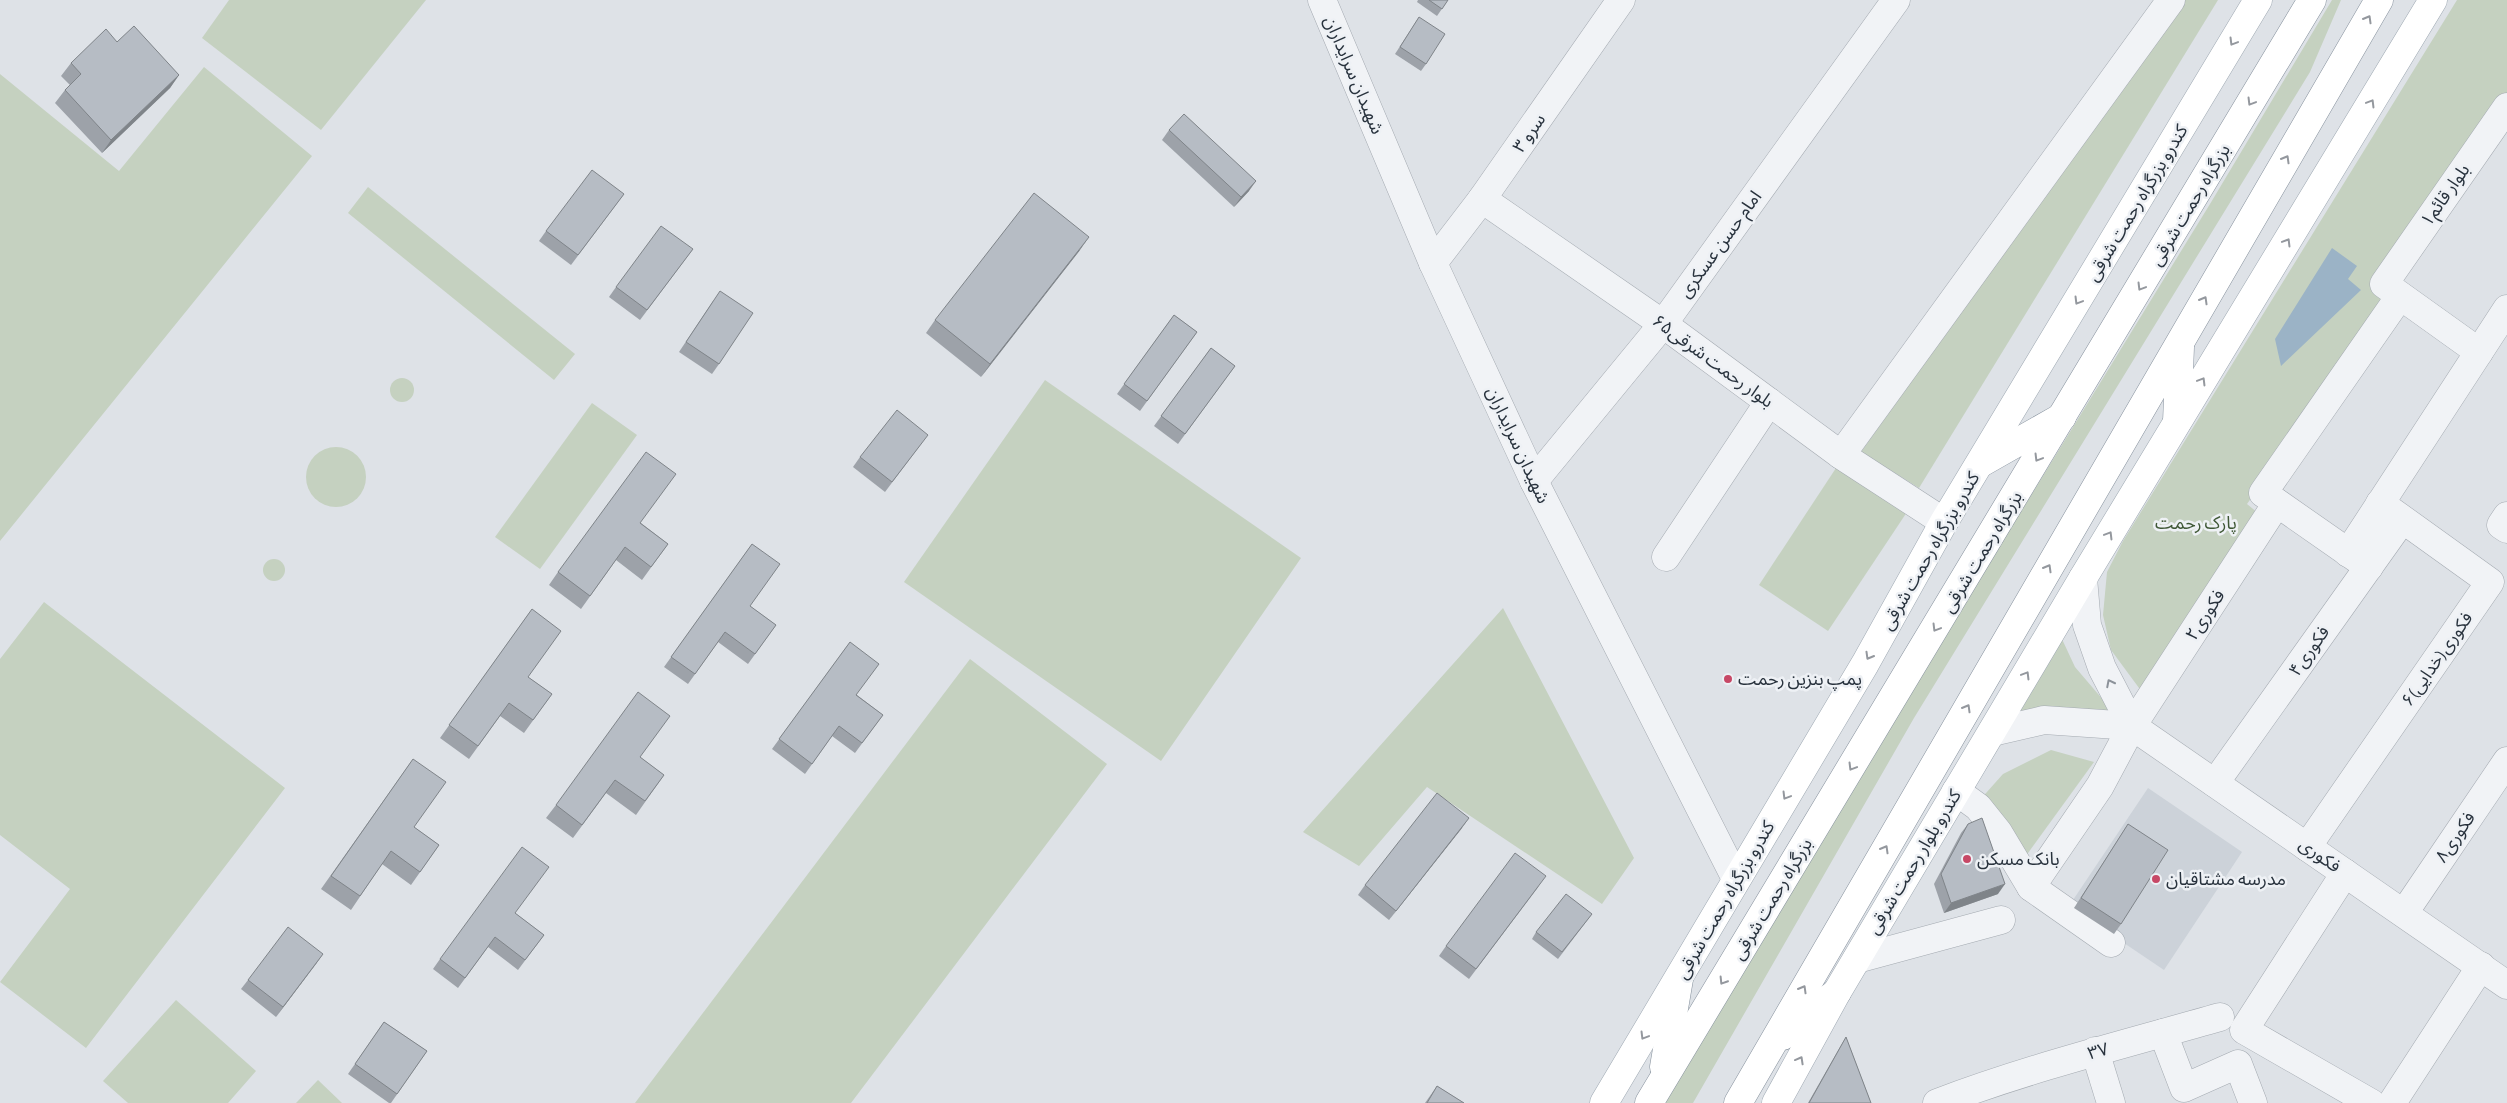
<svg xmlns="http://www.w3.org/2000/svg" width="2507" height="1103" font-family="'Alegreya Sans','Noto Sans Arabic',sans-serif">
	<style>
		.built { fill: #ccd2d9 }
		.green { fill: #c5d1c0 }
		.water { fill: #9bb3c6 }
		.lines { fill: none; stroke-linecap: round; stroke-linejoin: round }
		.minor-casing { stroke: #a4aab1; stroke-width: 29 }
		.major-casing { stroke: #9ea8b2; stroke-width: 29 }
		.highway-casing { stroke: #86919d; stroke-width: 29 }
		.minor { stroke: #f1f3f6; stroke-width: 28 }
		.major { stroke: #fff; stroke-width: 28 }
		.highway { stroke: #fff; stroke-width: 28 }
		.wall { fill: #9da2a9 }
		.shaded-wall { fill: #7f8489 }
		.building { fill: #b6bcc4; stroke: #7f8489 }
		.oneway { stroke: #94989e }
		.oneway2 { stroke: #8c929a }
		.poi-dot { fill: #c74866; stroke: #eef1f5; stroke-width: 2 }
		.labels { text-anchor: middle; stroke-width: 5; stroke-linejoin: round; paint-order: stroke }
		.street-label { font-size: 18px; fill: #28323d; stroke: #eef1f5 }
		.park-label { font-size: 18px; fill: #3f5836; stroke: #eef1f5 }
		.poi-label { font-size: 18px; fill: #28323d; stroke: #eef1f5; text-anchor: start }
	</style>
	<rect width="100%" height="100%" fill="#dee2e7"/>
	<path class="built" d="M2148,788L2242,852L2164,970L2069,906Z"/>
	<g class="green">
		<path d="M229,0H426L321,130L202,38Z"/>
		<path d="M2179,0H2218L1919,488L1861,452Z"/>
		<path d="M2332,0H2341L2310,72L1914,718L1693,1103H1665L1990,562L2210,204Z"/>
		<path d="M2457,0H2507V94L2384,284L2380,300L2388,305L2247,504L2264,518L2142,692L2111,650L2103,615L2107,572L2123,541Z"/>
		<path d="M204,67L312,156L0,541V74L119,171Z"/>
		<path d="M368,187L575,354L554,380L348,213Z"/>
		<circle cx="402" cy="390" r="12"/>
		<path d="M1045,380L1301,558L1161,761L904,582Z"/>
		<path d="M592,403L637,435L540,569L495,537Z"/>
		<circle cx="336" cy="477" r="30"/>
		<path d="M1838,465L1907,512L1828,631L1759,585Z"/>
		<circle cx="274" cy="570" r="11"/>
		<path d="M44,602L285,788L86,1048L0,982L70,889L0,835V659Z"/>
		<path d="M1503,608L1634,858L1602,904L1427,787L1359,866L1303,832Z"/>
		<path d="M2061,637L2075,667L2122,722L2066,707L2012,712Z"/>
		<path d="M970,659L1107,764L851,1103H635Z"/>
		<path d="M2051,750L2094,762L2023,860L1978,802L2003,774Z"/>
		<path d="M176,1000L256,1071L228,1103H128L103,1081Z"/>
		<path d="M318,1080L342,1103H296Z"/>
	</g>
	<path class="water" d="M2332,248L2357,266L2348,279L2361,290L2281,366L2275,339Z"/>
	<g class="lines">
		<g class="minor-casing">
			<g id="minor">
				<path d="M1322,0L1433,263L1534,481L1736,879"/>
				<path d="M1482,199L1663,324L1841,455L1944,522"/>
				<path d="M1433,263L1482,199L1621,0"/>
				<path d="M2479,352L2384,284L2507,107"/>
				<path d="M1841,455L2171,0"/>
				<path d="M1534,481L1663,324L1896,0"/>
				<path d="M2507,516L2501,525L2507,529"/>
				<path d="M2348,553L2507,309"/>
				<path d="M1666,557L1769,402"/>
				<path d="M2369,567L2263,493L2400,296"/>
				<path d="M2083,578L2087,625L2102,668L2132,726L2507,985"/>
				<path d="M1992,732L2044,720L2132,726"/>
				<path d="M2215,783L2402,520"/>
				<path d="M1956,791L1978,807L1998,832L2031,887L2111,943"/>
				<path d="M2307,847L2490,582L2380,503"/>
				<path d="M2345,873L2244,1030L2371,1103"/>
				<path d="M2031,887L2100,786L2132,726L2277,503"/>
				<path d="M2404,913L2507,761"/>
				<path d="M1857,959L2001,920"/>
				<path d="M2163,1033L2184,1088L2238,1064L2253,1103"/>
				<path d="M2095,1051L2111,1103"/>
				<path d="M1937,1103C2029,1068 2125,1044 2220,1017"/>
				<path d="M2392,1103L2481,966"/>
			</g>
		</g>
		<g class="major-casing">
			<g id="major">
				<path d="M1604,1103L1865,664L1944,522L2258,0"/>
				<path d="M1776,1103L1837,992L2083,578L2433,0"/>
			</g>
		</g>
		<g class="highway-casing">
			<g id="highway">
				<path d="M2177,422L2180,347"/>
				<path d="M1981,463L2062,417"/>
				<path d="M1783,1036L1837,992"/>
				<path d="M1664,1067L1679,979"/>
				<path d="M1649,1103L2312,0"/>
				<path d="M1738,1103L2379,0"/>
			</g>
		</g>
		<use href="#minor" class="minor"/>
		<use href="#major" class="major"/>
		<use href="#highway" class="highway"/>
	</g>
	<g class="wall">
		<path d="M1418,0H1448L1437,16L1417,2Z"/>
		<path d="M1419,17L1426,64L1421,71L1395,54Z"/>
		<path d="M117,42L179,75L170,88L102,153L55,103L65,90L70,85L61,76L71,63Z"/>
		<path d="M1169,130L1249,191L1234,207L1162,140Z"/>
		<path d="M624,194L571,265L539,241L546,231Z"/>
		<path d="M693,249L640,320L609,297L616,287Z"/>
		<path d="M1080,250L981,377L926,333L935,320Z"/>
		<path d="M713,301L719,364L712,374L679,352Z"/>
		<path d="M1174,315L1197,332L1140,411L1117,394Z"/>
		<path d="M1211,348L1235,366L1178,444L1154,426Z"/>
		<path d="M921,444L885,492L853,467L860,457Z"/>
		<path d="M641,523L668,544L642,580L616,560L581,609L549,585L558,572Z"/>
		<path d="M752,544L750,606L776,625L748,664L718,642L688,684L664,667Z"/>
		<path d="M532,609L528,677L552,694L524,733L500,716L469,759L440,738Z"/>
		<path d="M850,642L857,695L883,715L855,753L832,736L805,774L772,749Z"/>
		<path d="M640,757L664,775L636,815L606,793L573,838L546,818L556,805Z"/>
		<path d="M413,759L414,827L439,845L411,885L382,864L351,910L321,889Z"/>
		<path d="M1968,824L1998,894L1944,913L1934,884L1961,833Z"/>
		<path d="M2128,824L2121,924L2114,934L2074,908Z"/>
		<path d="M1462,828L1389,920L1358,895L1365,885Z"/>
		<path d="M1539,886L1469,979L1439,956L1446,946Z"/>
		<path d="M515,913L544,935L518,970L488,947L458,988L433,969L440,959Z"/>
		<path d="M1592,914L1558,959L1532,939L1536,932Z"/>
		<path d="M323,954L276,1017L241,989L248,980Z"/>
		<path d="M384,1022L427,1051L391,1103H389L348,1074Z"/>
		<path d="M1846,1037L1871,1103H1808L1840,1047Z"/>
		<path d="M1437,1086L1464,1103H1425Z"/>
	</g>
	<g class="shaded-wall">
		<path d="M179,75L170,88L102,153L111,140Z"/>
		<path d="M1256,181L1249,191L1234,207L1241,197Z"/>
		<path d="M1089,237L1080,250L981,377L990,364Z"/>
		<path d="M1469,818L1462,828L1389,920L1396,911Z"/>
		<path d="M2005,884L1998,894L1944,913L1951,903Z"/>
		<path d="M323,954L316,964L276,1017L283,1007Z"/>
	</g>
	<g class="building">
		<path d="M1429,0H1448L1442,9Z"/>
		<path d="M1419,17L1445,34L1426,64L1400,47Z"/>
		<path d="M134,26L179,75L111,140L65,90L81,74L71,63L106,29L117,42Z"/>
		<path d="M1184,114L1256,181L1241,197L1169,130Z"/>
		<path d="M592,170L624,194L578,255L546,231Z"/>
		<path d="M1034,193L1089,237L990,364L935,320Z"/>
		<path d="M661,226L693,249L647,310L616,287Z"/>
		<path d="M720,291L753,313L719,364L686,342Z"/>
		<path d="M1174,315L1197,332L1147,401L1124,384Z"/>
		<path d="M1211,348L1235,366L1185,434L1161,416Z"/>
		<path d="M897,410L928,435L892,482L860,457Z"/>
		<path d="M646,452L676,474L640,523L668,544L651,567L625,547L590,596L558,572Z"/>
		<path d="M752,544L780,564L750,606L776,625L755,654L725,632L695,674L671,657Z"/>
		<path d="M532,609L561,631L528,677L552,694L533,720L509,703L478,746L449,725Z"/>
		<path d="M850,642L879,664L856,695L883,715L862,743L839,726L812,764L779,739Z"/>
		<path d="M638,692L670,716L640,757L664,775L645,801L615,780L582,825L556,805Z"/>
		<path d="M413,759L446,782L414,827L439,845L420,872L391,851L360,896L331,876Z"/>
		<path d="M1437,793L1469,818L1396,911L1365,885Z"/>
		<path d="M1982,818L2005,884L1951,903L1941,874L1968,824Z"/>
		<path d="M2128,824L2168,850L2121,924L2081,898Z"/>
		<path d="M522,847L549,867L515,913L544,935L525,960L495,937L465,978L440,959Z"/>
		<path d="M1515,853L1546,876L1476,969L1446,946Z"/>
		<path d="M1566,894L1592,914L1562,952L1536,932Z"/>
		<path d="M288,927L323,954L283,1007L248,980Z"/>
		<path d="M384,1022L427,1051L397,1094L355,1064Z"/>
		<path d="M1846,1037L1871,1103H1809Z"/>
		<path d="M1437,1086L1464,1103H1427Z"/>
	</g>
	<defs><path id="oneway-chevron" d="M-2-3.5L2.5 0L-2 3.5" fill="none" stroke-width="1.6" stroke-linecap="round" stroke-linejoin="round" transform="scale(1.25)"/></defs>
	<g class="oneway">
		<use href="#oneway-chevron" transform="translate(2368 19) rotate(-60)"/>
		<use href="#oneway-chevron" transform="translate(2233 42) rotate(121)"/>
		<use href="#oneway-chevron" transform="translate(2251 102) rotate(121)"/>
		<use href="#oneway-chevron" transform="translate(2371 103) rotate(-59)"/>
		<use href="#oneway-chevron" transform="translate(2286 159) rotate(-60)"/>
		<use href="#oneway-chevron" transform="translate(2287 242) rotate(-59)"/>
		<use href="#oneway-chevron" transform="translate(2141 287) rotate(121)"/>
		<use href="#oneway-chevron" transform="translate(2204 300) rotate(-60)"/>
		<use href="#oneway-chevron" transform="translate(2078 301) rotate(121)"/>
		<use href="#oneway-chevron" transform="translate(2202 381) rotate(-59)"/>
		<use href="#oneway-chevron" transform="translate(2038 458) rotate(121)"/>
		<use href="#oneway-chevron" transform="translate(2109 535) rotate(-59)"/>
		<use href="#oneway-chevron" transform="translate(2048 568) rotate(-60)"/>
		<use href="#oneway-chevron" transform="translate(1936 628) rotate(121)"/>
		<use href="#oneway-chevron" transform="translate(1869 656) rotate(120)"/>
		<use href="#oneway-chevron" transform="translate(2026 675) rotate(-59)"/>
		<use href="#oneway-chevron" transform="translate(1967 708) rotate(-60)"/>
		<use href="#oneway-chevron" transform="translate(1852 767) rotate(121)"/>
		<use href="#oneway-chevron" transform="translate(1786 796) rotate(121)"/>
		<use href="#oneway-chevron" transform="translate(1885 849) rotate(-60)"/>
		<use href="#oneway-chevron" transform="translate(1723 981) rotate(122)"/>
		<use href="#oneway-chevron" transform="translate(1803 989) rotate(-60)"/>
		<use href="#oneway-chevron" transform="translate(1644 1036) rotate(121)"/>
		<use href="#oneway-chevron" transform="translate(1800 1060) rotate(-61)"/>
	</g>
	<use class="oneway2" href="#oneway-chevron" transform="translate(2110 683) rotate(-117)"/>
	<g class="poi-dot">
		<circle cx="1728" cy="679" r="5"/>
		<circle cx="1967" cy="859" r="5"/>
		<circle cx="2156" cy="879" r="5"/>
	</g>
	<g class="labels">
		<g class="street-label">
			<text transform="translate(1354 75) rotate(67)" y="6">شهیدان سرایداران</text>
			<text transform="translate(1529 133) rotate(-55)" y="6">سرو ۳</text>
			<text transform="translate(2445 195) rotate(-55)" y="6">بلوار قائم۱</text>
			<text transform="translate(2137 203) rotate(-59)" y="6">کندرو بزرگراه رحمت شرقی</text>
			<text transform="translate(2190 205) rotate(-59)" y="6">بزرگراه رحمت شرقی</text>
			<text transform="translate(1720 244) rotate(-54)" y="6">امام حسن عسکری</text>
			<text transform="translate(1713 361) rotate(36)" y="6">بلوار رحمت شرقی۶۵</text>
			<text transform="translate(1518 445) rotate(65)" y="6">شهیدان سرایداران</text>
			<text transform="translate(1930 551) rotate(-60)" y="6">کندرو بزرگراه رحمت شرقی</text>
			<text transform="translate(1982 552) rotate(-59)" y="6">بزرگراه رحمت شرقی</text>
			<text transform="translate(2205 615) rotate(-57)" y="6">فکوری۲</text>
			<text transform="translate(2309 651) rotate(-55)" y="6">فکوری۴</text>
			<text transform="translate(2437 659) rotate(-55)" y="6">۶فکوری(خدایی)</text>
			<text transform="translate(2455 837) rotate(-56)" y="6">فکوری۸</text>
			<text transform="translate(2320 855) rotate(35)" y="6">فکوری</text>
			<text transform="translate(1914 862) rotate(-59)" y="6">کندرو بلوار رحمت شرقی</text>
			<text transform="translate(1772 899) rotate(-59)" y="6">بزرگراه رحمت شرقی</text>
			<text transform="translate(1725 900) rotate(-60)" y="6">کندرو بزرگراه رحمت شرقی</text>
			<text transform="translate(2098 1051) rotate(-16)" y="6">۳۷</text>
		</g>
		<g class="park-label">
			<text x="2196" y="529">پارک رحمت</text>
		</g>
		<g class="poi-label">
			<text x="1738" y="685">پمپ بنزین رحمت</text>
			<text x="1977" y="865">بانک مسکن</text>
			<text x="2166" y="885">مدرسه مشتاقیان</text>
		</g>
	</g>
</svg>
